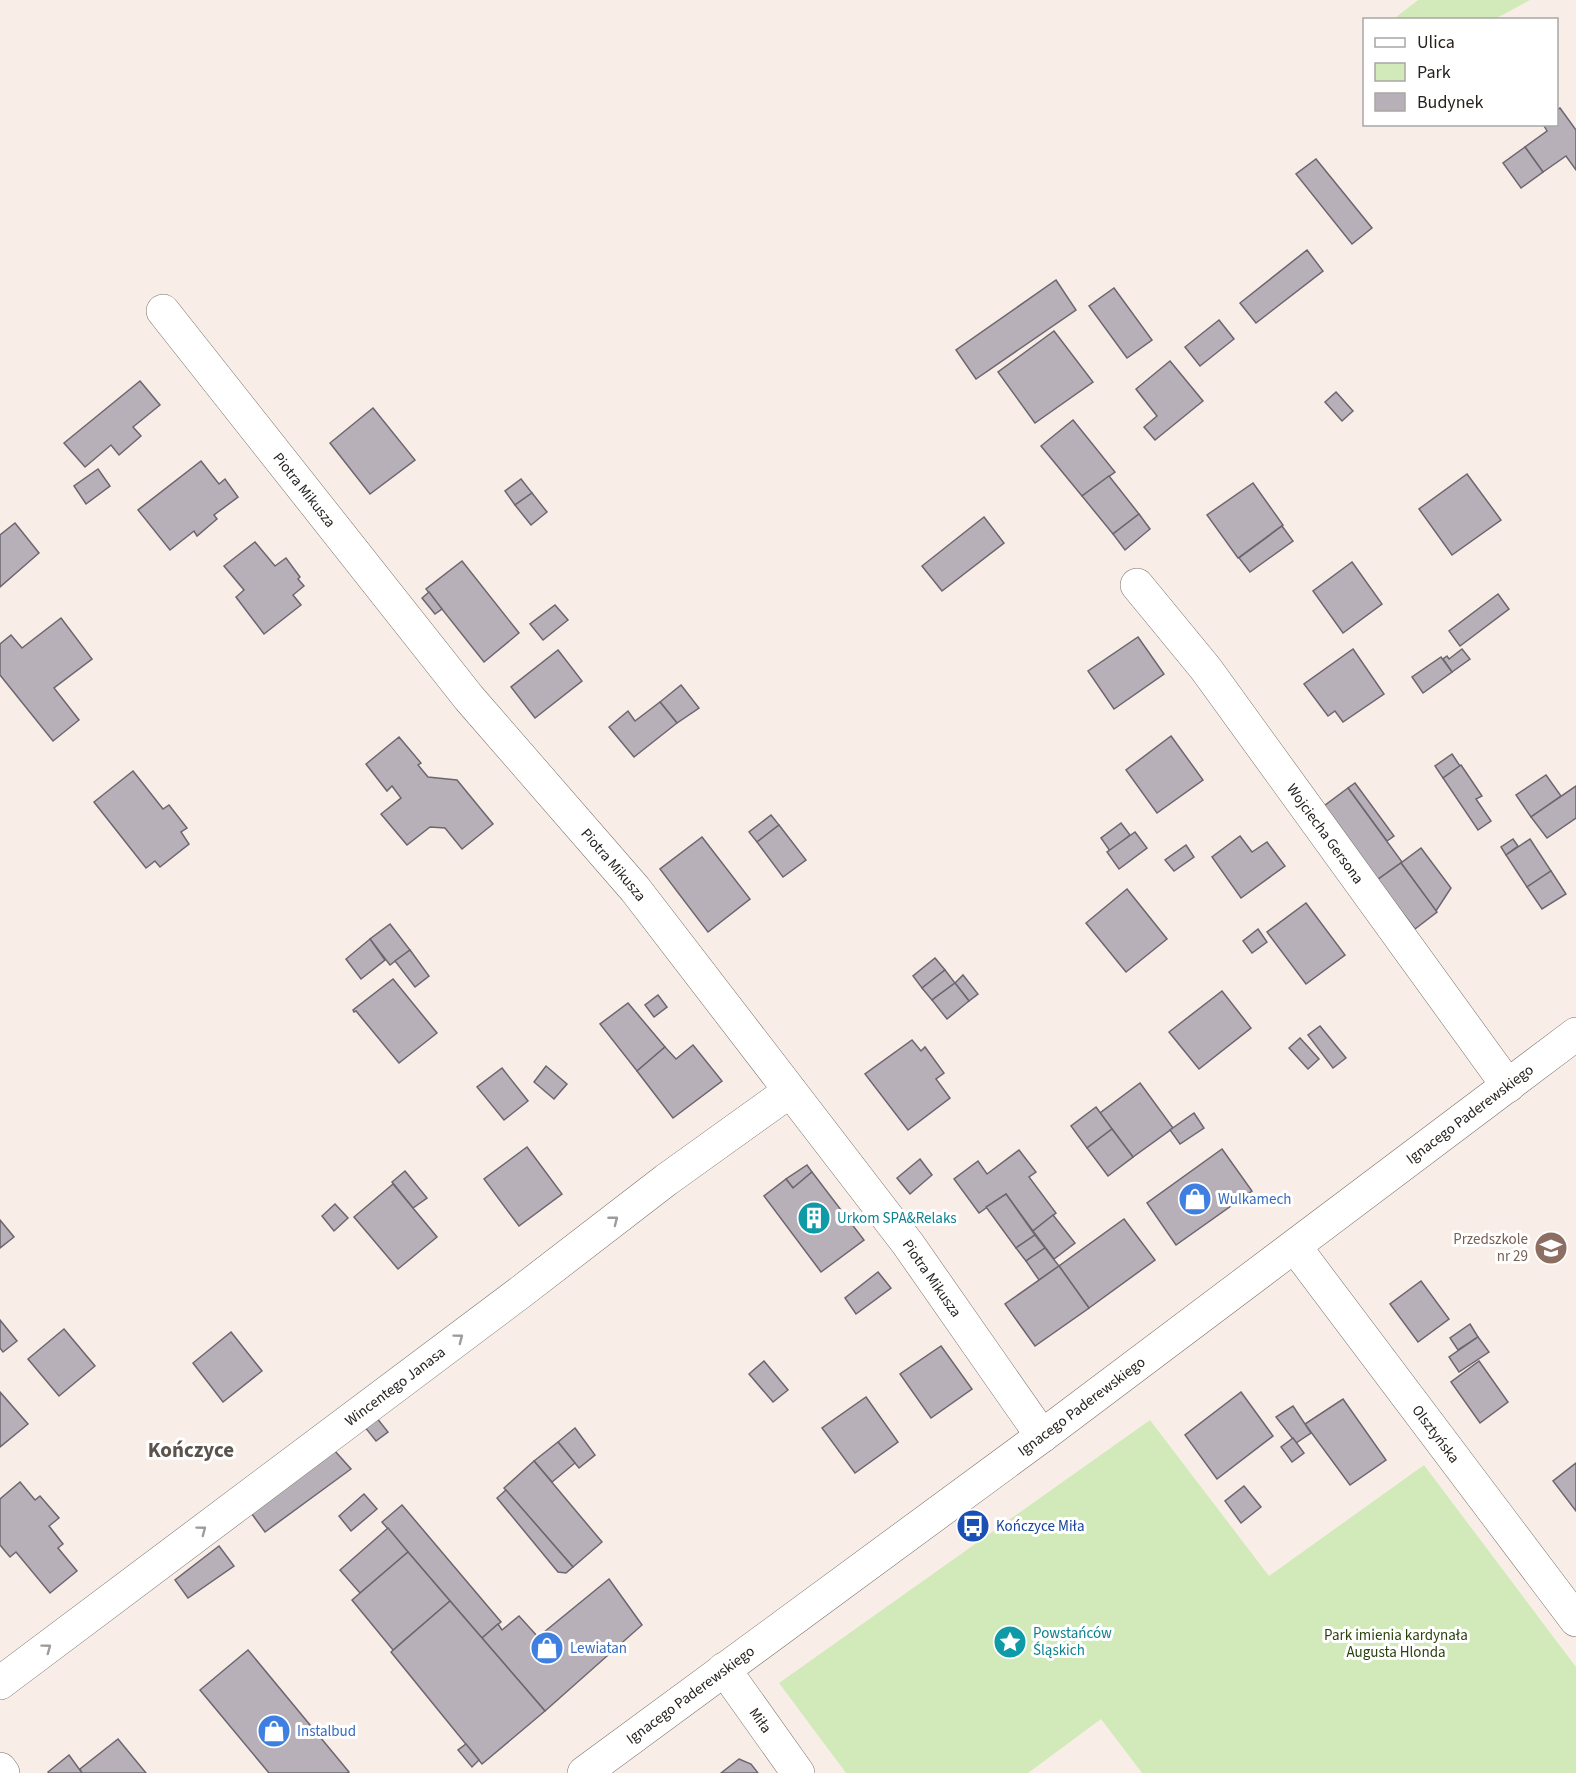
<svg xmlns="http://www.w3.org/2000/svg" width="1576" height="1773" font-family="'Source Sans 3',sans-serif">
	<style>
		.green { fill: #d2eaba }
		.building { fill: #b7b0b9; stroke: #6d666f; stroke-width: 1.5 }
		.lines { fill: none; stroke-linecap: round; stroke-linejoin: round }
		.street-casing { stroke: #7a716b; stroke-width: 34 }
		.secondary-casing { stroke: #7a716b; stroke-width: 34 }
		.street { stroke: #fff; stroke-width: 33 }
		.secondary { stroke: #fff; stroke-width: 33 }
		.oneway { stroke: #9d9c9a }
		.labels { text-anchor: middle; stroke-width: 6; stroke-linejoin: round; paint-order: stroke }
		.street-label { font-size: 15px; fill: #26221f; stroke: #fff }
		.shop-label { font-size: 15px; fill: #366cbe; stroke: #fff; text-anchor: start }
		.culture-label { font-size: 15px; fill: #0d838f; stroke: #fff; text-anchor: start }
		.education-label { font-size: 15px; fill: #785e54; stroke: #fff; text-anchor: end }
		.transit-label { font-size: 15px; fill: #164399; stroke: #fff; text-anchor: start }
		.park-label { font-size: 15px; fill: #2b420d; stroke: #fff }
		.district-label { font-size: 21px; font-weight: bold; fill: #5c534d; stroke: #fff }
	</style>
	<rect width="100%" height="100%" fill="#f9eee7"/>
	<g class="green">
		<path d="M1418,0H1530L1495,19H1398L1396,17Z"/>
		<path d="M1150,1420L1269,1576L1424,1465L1576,1667V1773H1142L1101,1719L1028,1773H846L779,1683Z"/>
	</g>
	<g class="building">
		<path d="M1560,108L1576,130V170L1566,156L1543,172L1525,147L1547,131L1543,124H1556V110Z"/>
		<path d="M1525,147L1543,172L1521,188L1503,163Z"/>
		<path d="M1316,159L1372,228L1352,244L1296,174Z"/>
		<path d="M1307,250L1323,271L1256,323L1240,303Z"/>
		<path d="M1056,280L1076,310L976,379L956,350Z"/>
		<path d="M1114,288L1152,340L1127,358L1089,306Z"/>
		<path d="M1219,320L1234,339L1200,366L1185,347Z"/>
		<path d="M1054,331L1093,382L1035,423L998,372Z"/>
		<path d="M1170,361L1203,401L1155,440L1144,427L1157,416L1136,389Z"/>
		<path d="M140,381L160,405L133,427L141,436L119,455L111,445L85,467L64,443Z"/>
		<path d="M1336,392L1353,411L1342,421L1325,402Z"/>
		<path d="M373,408L415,460L370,494L330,443Z"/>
		<path d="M1073,420L1115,472L1082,496L1041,446Z"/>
		<path d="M201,461L219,484L225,479L238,497L214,515L217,519L197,536L194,531L170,550L138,510Z"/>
		<path d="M98,469L110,486L86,504L74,486Z"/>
		<path d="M1467,474L1501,520L1452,555L1419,509Z"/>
		<path d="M1109,476L1139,514L1113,534L1082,496Z"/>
		<path d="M521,479L532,493L515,505L505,491Z"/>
		<path d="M1253,483L1283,525L1238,558L1207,515Z"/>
		<path d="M532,493L547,512L531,525L515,505Z"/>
		<path d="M1139,514L1150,529L1125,550L1113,534Z"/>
		<path d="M984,517L1004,543L942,591L922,566Z"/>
		<path d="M15,523L39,553L0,587V535Z"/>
		<path d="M1282,526L1293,541L1250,572L1239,558Z"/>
		<path d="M255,542L275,566L286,558L300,577L298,579L304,586L293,595L301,605L264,634L236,597L244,590L224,566Z"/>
		<path d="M462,561L519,633L484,662L426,589Z"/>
		<path d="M1352,562L1382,604L1343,633L1313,591Z"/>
		<path d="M429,592L442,609L435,614L422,598Z"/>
		<path d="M1498,594L1509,609L1460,646L1449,631Z"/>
		<path d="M555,605L568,620L543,640L530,624Z"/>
		<path d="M61,618L92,659L54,688L79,720L53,741L0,675V644L11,635L22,648Z"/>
		<path d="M1138,637L1164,674L1114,709L1088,671Z"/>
		<path d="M1353,649L1384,694L1343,722L1335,711L1328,716L1304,684Z"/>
		<path d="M1462,649L1470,659L1452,672L1443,659L1447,656L1449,659Z"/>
		<path d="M558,650L582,681L535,718L511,687Z"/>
		<path d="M1441,657L1452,672L1423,693L1412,677Z"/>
		<path d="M681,685L699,708L677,723L660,702Z"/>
		<path d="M660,702L677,723L634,757L609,727L628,711L635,721Z"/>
		<path d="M1171,736L1203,780L1157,813L1126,770Z"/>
		<path d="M399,737L421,763L418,765L428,777L457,780L493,824L462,849L445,828L430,827L407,845L381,814L401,798L392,786L387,791L366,764Z"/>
		<path d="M1452,754L1460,766L1443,778L1435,766Z"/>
		<path d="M1461,765L1482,796L1476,799L1491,821L1478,830L1443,778Z"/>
		<path d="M133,771L163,809L169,805L187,828L181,832L189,844L160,867L155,861L146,868L94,802Z"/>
		<path d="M1546,775L1561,796L1531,817L1516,795Z"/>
		<path d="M1355,783L1394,836L1387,841L1348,788Z"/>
		<path d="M1576,786V818L1547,838L1531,817Z"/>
		<path d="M1348,788L1402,862L1377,880L1324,806Z"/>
		<path d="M771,815L779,825L757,842L749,832Z"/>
		<path d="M1121,823L1130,835L1110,851L1101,838Z"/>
		<path d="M779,825L806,860L783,877L757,842Z"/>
		<path d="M1135,832L1147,848L1119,869L1107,852Z"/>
		<path d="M1240,836L1252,852L1267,842L1285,866L1241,898L1212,857Z"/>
		<path d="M702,837L750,899L708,932L660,869Z"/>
		<path d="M1513,839L1518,846L1506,855L1501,847Z"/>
		<path d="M1530,839L1551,871L1527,887L1506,855Z"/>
		<path d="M1186,845L1194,857L1174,871L1165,860Z"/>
		<path d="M1421,848L1451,888L1436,911L1401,863Z"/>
		<path d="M1401,863L1437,912L1415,929L1377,880Z"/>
		<path d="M1551,871L1566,894L1542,909L1527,887Z"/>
		<path d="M1127,889L1167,939L1126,972L1086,923Z"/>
		<path d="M1306,903L1345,955L1306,984L1267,932Z"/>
		<path d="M390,924L410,950L390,965L370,939Z"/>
		<path d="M1258,929L1267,942L1252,953L1243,941Z"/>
		<path d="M370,939L385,960L361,979L346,959Z"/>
		<path d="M410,950L429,976L415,987L395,961Z"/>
		<path d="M935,958L945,970L922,988L913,976Z"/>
		<path d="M945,970L955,983L932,1000L922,988Z"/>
		<path d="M963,975L978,994L969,1001L955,983Z"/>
		<path d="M393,979L437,1033L399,1063L356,1011L354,1012L353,1010Z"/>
		<path d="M955,983L969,1001L947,1019L932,1000Z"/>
		<path d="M1222,991L1251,1028L1199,1069L1169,1032Z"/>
		<path d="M658,995L667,1007L654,1017L645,1005Z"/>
		<path d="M628,1003L665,1047L637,1071L600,1024Z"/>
		<path d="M1320,1026L1346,1058L1333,1068L1308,1035Z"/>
		<path d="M1300,1038L1319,1059L1308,1069L1289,1048Z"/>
		<path d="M912,1040L921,1051L925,1047L944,1073L936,1079L950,1098L908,1130L865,1074Z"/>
		<path d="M693,1045L722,1081L673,1118L637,1071L665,1047L676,1059Z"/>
		<path d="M546,1066L567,1084L554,1099L534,1082Z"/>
		<path d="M502,1068L528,1101L504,1120L477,1087Z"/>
		<path d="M1140,1083L1173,1128L1133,1157L1100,1113Z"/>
		<path d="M1096,1107L1112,1129L1087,1148L1071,1126Z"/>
		<path d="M1194,1113L1204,1128L1180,1144L1170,1130Z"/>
		<path d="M1112,1129L1133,1157L1108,1176L1087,1148Z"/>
		<path d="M527,1147L562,1194L519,1226L484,1179Z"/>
		<path d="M1222,1149L1252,1191L1176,1245L1147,1203Z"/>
		<path d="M1019,1150L1036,1172L1029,1177L1056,1213L1033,1231L1006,1194L979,1213L954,1179L978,1161L987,1174Z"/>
		<path d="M920,1159L932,1175L910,1194L897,1178Z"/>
		<path d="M807,1165L812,1172L793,1188L786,1179Z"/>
		<path d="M405,1171L427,1198L413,1208L392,1182Z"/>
		<path d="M812,1172L864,1240L821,1272L764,1196L786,1179L793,1188Z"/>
		<path d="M393,1184L437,1237L398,1269L354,1217Z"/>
		<path d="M1006,1194L1035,1235L1016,1248L986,1207Z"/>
		<path d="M335,1204L348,1218L334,1231L322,1216Z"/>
		<path d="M1053,1215L1075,1243L1054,1259L1033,1231Z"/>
		<path d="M1124,1219L1155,1260L1089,1308L1059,1266Z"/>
		<path d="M0,1220L14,1237L0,1248Z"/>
		<path d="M1035,1235L1045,1248L1026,1261L1016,1248Z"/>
		<path d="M1045,1248L1059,1266L1039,1280L1026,1261Z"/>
		<path d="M1059,1266L1089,1308L1035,1346L1005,1304Z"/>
		<path d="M878,1272L891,1288L856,1314L845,1298Z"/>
		<path d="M1421,1281L1449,1319L1418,1342L1390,1304Z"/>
		<path d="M0,1320L17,1341L3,1352L0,1348Z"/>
		<path d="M1470,1324L1478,1337L1458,1350L1450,1338Z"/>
		<path d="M64,1329L95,1366L59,1396L28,1359Z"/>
		<path d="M231,1332L262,1371L223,1402L193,1363Z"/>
		<path d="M1478,1337L1489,1352L1459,1372L1449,1357Z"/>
		<path d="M941,1346L972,1389L931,1418L900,1374Z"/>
		<path d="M764,1361L788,1390L773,1402L749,1374Z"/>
		<path d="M1479,1361L1508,1402L1480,1423L1451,1382Z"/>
		<path d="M0,1392L28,1424L0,1447Z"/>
		<path d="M1241,1392L1273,1436L1217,1479L1185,1435Z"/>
		<path d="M866,1397L898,1442L855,1473L822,1428Z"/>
		<path d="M1343,1399L1386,1460L1350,1485L1305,1424Z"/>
		<path d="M1293,1406L1311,1433L1296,1443L1276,1417Z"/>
		<path d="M376,1417L388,1432L376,1441L364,1426Z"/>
		<path d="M575,1428L595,1455L579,1468L558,1442Z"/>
		<path d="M1293,1438L1304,1453L1292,1462L1281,1447Z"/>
		<path d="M558,1442L575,1463L552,1482L534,1461Z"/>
		<path d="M334,1450L351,1469L265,1532L249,1510Z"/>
		<path d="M534,1461L602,1542L573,1567L504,1488Z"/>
		<path d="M1576,1463V1511L1553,1481Z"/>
		<path d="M20,1482L35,1500L40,1496L59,1518L49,1526L63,1544L58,1548L77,1571L50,1593L16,1552L10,1557L0,1545V1499Z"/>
		<path d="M1244,1486L1261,1507L1241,1523L1225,1501Z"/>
		<path d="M506,1490L573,1567L566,1573L558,1572L497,1498Z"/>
		<path d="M364,1494L377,1509L351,1531L339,1516Z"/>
		<path d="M402,1505L501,1622L482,1638L382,1522Z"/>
		<path d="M388,1528L408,1552L360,1593L340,1570Z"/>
		<path d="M219,1546L234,1566L188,1598L175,1580Z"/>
		<path d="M408,1552L450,1601L393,1650L352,1600Z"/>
		<path d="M609,1579L642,1625L545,1711L482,1638L498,1624L502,1630L519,1616L538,1637Z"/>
		<path d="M450,1601L545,1711L482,1764L391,1652Z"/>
		<path d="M248,1650L349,1772L347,1773H269L200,1690Z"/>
		<path d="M118,1739L146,1773H82L80,1769Z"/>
		<path d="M466,1744L479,1760L472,1767L458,1750Z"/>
		<path d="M69,1755L82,1773H49L48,1772Z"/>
		<path d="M739,1759L751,1764L758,1773H721Z"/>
	</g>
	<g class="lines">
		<g class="street-casing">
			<g id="street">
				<path id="s1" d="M163,311L469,698L635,889L908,1244L1042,1436"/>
				<path id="s2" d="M1137,585L1206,669L1508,1086"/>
				<path id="s3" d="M1295,1247L1576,1620"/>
				<path id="s4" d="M724,1669L798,1773"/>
				<path id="s5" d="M0,1683L522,1291L666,1180L790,1091"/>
				<path d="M0,1769L3,1773"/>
			</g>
		</g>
		<g class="secondary-casing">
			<g id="secondary">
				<path id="s6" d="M584,1773L1042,1436L1576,1034"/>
			</g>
		</g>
		<use href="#street" class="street"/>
		<use href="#secondary" class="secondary"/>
	</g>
	<defs><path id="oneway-chevron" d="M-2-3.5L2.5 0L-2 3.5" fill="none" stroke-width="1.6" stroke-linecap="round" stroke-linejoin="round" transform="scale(1.5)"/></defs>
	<g class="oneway">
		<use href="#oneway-chevron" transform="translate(614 1220) rotate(-38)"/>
		<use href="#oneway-chevron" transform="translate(459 1338) rotate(-37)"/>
		<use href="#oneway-chevron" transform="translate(202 1530) rotate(-37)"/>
		<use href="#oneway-chevron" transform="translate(47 1648) rotate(-37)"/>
	</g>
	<defs>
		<g id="shop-disc" transform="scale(1.725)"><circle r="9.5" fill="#3f7fe0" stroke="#fff"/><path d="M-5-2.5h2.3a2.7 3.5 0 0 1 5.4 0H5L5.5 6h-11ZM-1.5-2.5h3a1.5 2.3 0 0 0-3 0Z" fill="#fff"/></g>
		<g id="building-disc" transform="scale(1.725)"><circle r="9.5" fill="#0f9aa8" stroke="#fff"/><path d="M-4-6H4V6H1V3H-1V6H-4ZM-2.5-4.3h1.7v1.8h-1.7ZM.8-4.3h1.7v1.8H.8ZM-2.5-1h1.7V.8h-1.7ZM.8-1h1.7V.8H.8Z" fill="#fff"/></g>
		<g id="school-disc" transform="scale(1.725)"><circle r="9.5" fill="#8d6e63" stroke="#fff"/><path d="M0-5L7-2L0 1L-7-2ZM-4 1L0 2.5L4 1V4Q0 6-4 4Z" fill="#fff"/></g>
		<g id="bus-disc" transform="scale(1.725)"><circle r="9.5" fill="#1a4fb4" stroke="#fff"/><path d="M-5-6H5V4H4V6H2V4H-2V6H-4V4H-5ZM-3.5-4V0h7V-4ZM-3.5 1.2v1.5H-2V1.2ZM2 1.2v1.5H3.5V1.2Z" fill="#fff"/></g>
		<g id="sight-disc" transform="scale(1.725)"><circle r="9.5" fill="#0f9aa8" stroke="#fff"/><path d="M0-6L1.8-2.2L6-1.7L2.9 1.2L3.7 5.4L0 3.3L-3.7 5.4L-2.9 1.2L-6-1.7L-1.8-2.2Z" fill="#fff"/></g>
	</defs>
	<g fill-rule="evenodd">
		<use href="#shop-disc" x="1195" y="1199"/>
		<use href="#building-disc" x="814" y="1218"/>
		<use href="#school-disc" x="1551" y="1248"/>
		<use href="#bus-disc" x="973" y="1526"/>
		<use href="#sight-disc" x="1010" y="1642"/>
		<use href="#shop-disc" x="547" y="1648"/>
		<use href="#shop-disc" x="274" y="1731"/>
	</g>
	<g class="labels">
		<g class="street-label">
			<text dy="5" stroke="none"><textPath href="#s1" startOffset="228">Piotra Mikusza</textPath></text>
			<text dy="5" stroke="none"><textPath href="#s2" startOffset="312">Wojciecha Gersona</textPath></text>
			<text dy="5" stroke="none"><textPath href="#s1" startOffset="714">Piotra Mikusza</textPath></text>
			<text dy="5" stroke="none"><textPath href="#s6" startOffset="1104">Ignacego Paderewskiego</textPath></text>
			<text dy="5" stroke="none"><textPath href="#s1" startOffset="1236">Piotra Mikusza</textPath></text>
			<text dy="5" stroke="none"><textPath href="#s5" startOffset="494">Wincentego Janasa</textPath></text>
			<text dy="5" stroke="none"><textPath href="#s6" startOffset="618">Ignacego Paderewskiego</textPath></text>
			<text dy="5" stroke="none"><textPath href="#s3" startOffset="234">Olsztyńska</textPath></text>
			<text dy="5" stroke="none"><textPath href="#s6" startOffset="132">Ignacego Paderewskiego</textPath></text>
			<text dy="5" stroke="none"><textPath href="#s4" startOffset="63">Miła</textPath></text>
		</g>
		<g class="shop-label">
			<text x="1218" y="1204">Wulkamech</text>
			<text x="570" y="1653">Lewiatan</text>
			<text x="297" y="1736">Instalbud</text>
		</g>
		<g class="culture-label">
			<text x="837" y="1223">Urkom SPA&amp;Relaks</text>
			<text x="1033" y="1638">Powstańców<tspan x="1033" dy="17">Śląskich</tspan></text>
		</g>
		<g class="education-label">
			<text x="1528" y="1244">Przedszkole<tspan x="1528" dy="17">nr 29</tspan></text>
		</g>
		<g class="transit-label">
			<text x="996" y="1531">Kończyce Miła</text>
		</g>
		<g class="park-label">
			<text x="1396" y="1640">Park imienia kardynała<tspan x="1396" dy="17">Augusta Hlonda</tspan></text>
		</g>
		<g class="district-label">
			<text x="191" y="1457">Kończyce</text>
		</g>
	</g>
	<rect x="1363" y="18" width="195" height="108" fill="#ffffff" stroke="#a8a7a5" stroke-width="1.5"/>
	<rect x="1375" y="38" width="30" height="9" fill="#ffffff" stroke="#a8a7a5" stroke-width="1.5"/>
	<text x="1417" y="48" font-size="18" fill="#26221f">Ulica</text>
	<rect x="1375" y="63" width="30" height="18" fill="#d2eaba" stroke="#a8a7a5" stroke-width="1.5"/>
	<text x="1417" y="78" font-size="18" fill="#26221f">Park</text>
	<rect x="1375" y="93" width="30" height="18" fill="#b7b0b9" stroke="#a8a7a5" stroke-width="1.5"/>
	<text x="1417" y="108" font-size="18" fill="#26221f">Budynek</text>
</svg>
